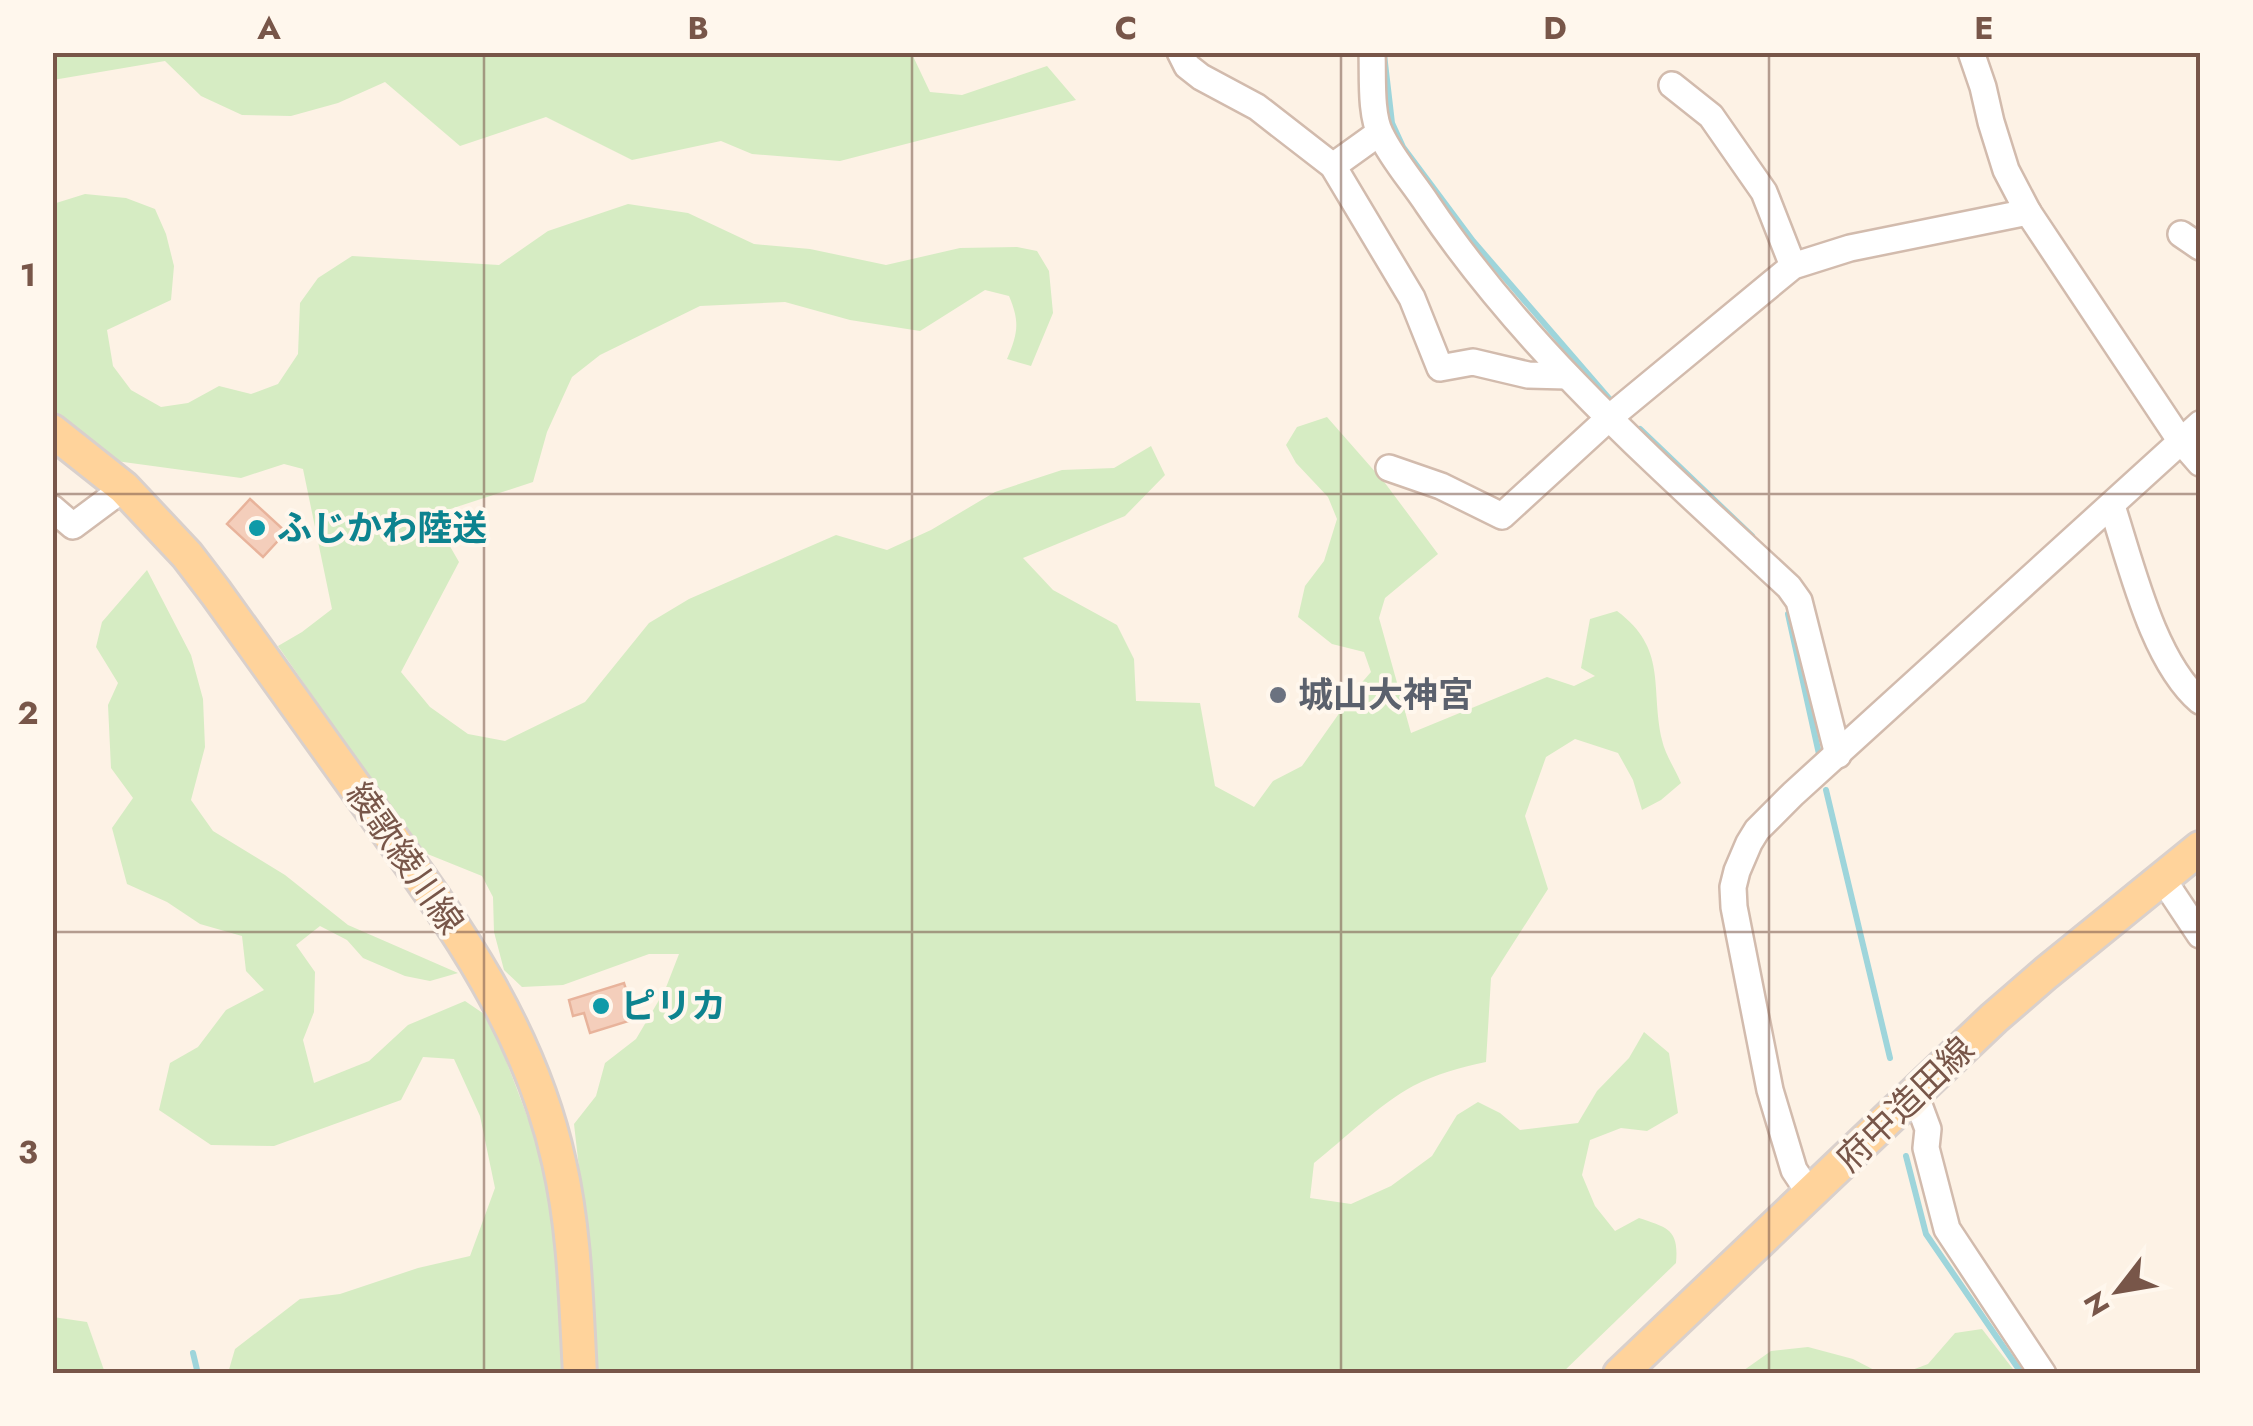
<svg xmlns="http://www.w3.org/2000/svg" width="2253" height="1426" font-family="Jost,'Noto Sans JP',sans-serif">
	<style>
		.green { fill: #d6ecc3 }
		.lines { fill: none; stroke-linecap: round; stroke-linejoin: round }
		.stream { stroke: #9ed5db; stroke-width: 6 }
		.building { fill: #f4cebb; stroke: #e8b39b; stroke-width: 2.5 }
		.minor-casing { stroke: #d2bbad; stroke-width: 30 }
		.major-casing { stroke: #d9d0cc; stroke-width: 38 }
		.minor { stroke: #fff; stroke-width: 25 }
		.major { stroke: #ffd39b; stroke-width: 32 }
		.grid { fill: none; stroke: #785649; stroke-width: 2.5; stroke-opacity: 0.55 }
		.culture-dot { fill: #0f9aa8; stroke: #fff7ed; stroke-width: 4 }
		.worship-dot { fill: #6b7280; stroke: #fff7ed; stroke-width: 4 }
		.labels { text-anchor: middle; stroke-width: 8; stroke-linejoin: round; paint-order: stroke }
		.culture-label { font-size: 35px; font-weight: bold; fill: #0d838f; stroke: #fff7ed; text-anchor: start }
		.worship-label { font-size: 35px; font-weight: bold; fill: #5b616d; stroke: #fff7ed; text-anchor: start }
		.street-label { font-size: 35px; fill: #785649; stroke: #fff7ed }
		.neatline { fill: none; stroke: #785649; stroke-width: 4 }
		.grid-label { font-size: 32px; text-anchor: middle; font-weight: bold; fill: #785649 }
	</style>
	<rect width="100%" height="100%" fill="#fdf2e5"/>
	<g class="green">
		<path d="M53,52H911L930,92L962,95L1047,66L1076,100L840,161L752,154L721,141L632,160L546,117L460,146L385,82L338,103L291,116L242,115L201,96L165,61L53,80Z"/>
		<path d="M85,194L126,198L155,209L166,234L174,266L171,300L107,330L113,366L131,390L161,407L188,403L219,386L251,394L278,384L298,354L300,303L318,278L352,256L499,265L548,231L628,204L688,213L754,244L810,249L886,265L960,248L1017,247L1037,251L1049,271L1053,313L1031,366L1007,359C1018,333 1020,322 1009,296L985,290L920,331L850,320L785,302L700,306L600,355L572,377L547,432L533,482L432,515L459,562L401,672L430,707L468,734L505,741L585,702L649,623L689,599L836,535L887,550L931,530L995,492L1062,470L1114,468L1151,446L1165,475L1125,516L1023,558L1053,590L1117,625L1134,659L1136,701L1200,703L1215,786L1254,807L1273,781L1302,766L1357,688L1371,672L1364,652L1332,644L1298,617L1305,586L1324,561L1337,519L1328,497L1296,463L1286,445L1297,427L1327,417L1385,483L1438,554L1385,598L1379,618L1411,733L1547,677L1574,686L1595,676L1581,668L1590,619L1617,611C1668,649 1650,687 1662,740C1665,754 1675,769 1681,783L1661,800L1642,810L1633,780L1618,753L1575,739L1546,757L1525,816L1548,889L1491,978L1486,1062C1461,1067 1436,1074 1413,1086C1381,1103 1343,1140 1314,1163L1310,1198L1351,1204L1391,1186L1432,1156L1457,1115L1478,1102L1500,1113L1520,1130L1578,1123L1597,1091L1629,1058L1644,1032L1669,1053L1678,1113L1647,1131L1621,1128L1590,1140L1582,1175L1595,1206L1615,1231L1639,1218C1668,1228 1679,1229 1676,1263L1562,1373H593L590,1265L574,1124L596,1096L605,1063L636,1039L665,990L679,954H649L563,985L522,987L504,970L494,932L493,897L482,876L420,851L278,646L302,632L332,609L303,469L284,464L241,478L116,461L53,415V204Z"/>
		<path d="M147,570L191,655L203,699L205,747L191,800L213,831L285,875L348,925L458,973L430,981L405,976L363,958L347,940L320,926L296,945L315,972L314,1012L303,1040L314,1083L369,1061L408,1025L465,1001L490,1018L549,1174L561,1316L564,1373H228L235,1349L300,1299L340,1294L418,1268L470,1256L495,1188L480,1116L454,1059L423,1057L401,1100L274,1146L211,1145L159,1110L170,1063L198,1047L226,1010L264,990L246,971L242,936L200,924L167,902L127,884L112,828L133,798L111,768L108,705L118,683L96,647L102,622Z"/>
		<path d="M53,1317L87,1322L105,1373H53Z"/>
		<path d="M1982,1329L2016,1373H1904L1928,1364L1955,1333Z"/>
		<path d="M1808,1347L1853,1359L1880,1373H1740L1771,1351Z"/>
	</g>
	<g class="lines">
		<g class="stream">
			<path d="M1384,54L1392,123L1403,147L1473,241L1613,403"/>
			<path d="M1640,429L1752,536"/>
			<path d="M1788,614L1819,754"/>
			<path d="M1826,790L1890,1058"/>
			<path d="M1906,1156L1926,1234L2022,1374"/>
			<path d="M193,1353L198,1374"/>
		</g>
	</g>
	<g class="building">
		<path d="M250,499L286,532L263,557L227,524Z"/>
		<path d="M624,983L635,1019L590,1033L584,1013L573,1016L569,1000Z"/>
	</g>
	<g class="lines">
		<g class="minor-casing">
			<g id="minor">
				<path d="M1180,52L1187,66L1201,77L1257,107L1333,166L1412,298L1440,368L1473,362L1528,375L1567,376"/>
				<path d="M1372,52C1373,76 1370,115 1381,135C1393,160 1413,182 1428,205C1527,352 1660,467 1789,587L1799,601L1838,755"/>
				<path d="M1971,52L1983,87L1991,122L2006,170L2028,212L2180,440L2200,463"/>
				<path d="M1672,85L1711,116L1764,192L1793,266"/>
				<path d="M1333,166L1379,133"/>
				<path d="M2181,234L2200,247"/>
				<path d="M1389,468L1441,486L1502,516L1609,418L1793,266L1850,248L2028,212"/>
				<path d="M2112,506C2131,564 2153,661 2200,701"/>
				<path d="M52,508L73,526L124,488"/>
				<path d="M2162,878L2200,935"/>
				<path d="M1915,1094L1928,1129L1926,1148L1947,1229L2043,1374"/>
				<path d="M1810,1194L1794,1170L1770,1090L1734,907L1733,887L1737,871L1749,843L1757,830L1793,794L2200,424"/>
			</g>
		</g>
		<g class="major-casing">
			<g id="major">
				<path d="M52,431L124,488L187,555L216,593C268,665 320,737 371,809C451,920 529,1025 559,1162C575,1231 576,1303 580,1374"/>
				<path d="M1620,1374L1994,1018L2046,973L2200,848"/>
			</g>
		</g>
		<use href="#minor" class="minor"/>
		<use href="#major" class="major"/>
	</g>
	<path class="grid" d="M484,52V1374M912,52V1374M1341,52V1374M1769,52V1374M52,494H2200M52,932H2200"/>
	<g class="culture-dot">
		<circle cx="257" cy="528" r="10"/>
		<circle cx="601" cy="1006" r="10"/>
	</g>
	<circle class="worship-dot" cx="1278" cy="695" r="10"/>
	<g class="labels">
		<g class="culture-label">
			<text x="277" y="540">ふじかわ陸送</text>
			<text x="621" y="1018">ピリカ</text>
		</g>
		<g class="worship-label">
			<text x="1298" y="707">城山大神宮</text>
		</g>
		<g class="street-label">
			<text transform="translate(405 858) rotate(55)" y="12">綾歌綾川線</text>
			<text transform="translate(1905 1104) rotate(-44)" y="12">府中造田線</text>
		</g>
	</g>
	<rect width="2253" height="1426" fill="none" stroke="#fff7ed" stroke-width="110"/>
	<g transform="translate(2118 1291) rotate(239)" stroke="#fff7ed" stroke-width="8" paint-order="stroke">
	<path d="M0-8L18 38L0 25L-18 38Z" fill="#785649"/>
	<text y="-15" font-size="28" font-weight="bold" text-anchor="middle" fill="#785649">N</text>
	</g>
	<rect x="55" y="55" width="2143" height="1316" class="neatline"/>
	<g class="grid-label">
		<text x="269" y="39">A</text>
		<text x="698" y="39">B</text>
		<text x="1126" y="39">C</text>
		<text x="1555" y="39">D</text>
		<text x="1984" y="39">E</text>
		<text x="28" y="286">1</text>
		<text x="28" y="724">2</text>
		<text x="28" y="1163">3</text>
	</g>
</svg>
